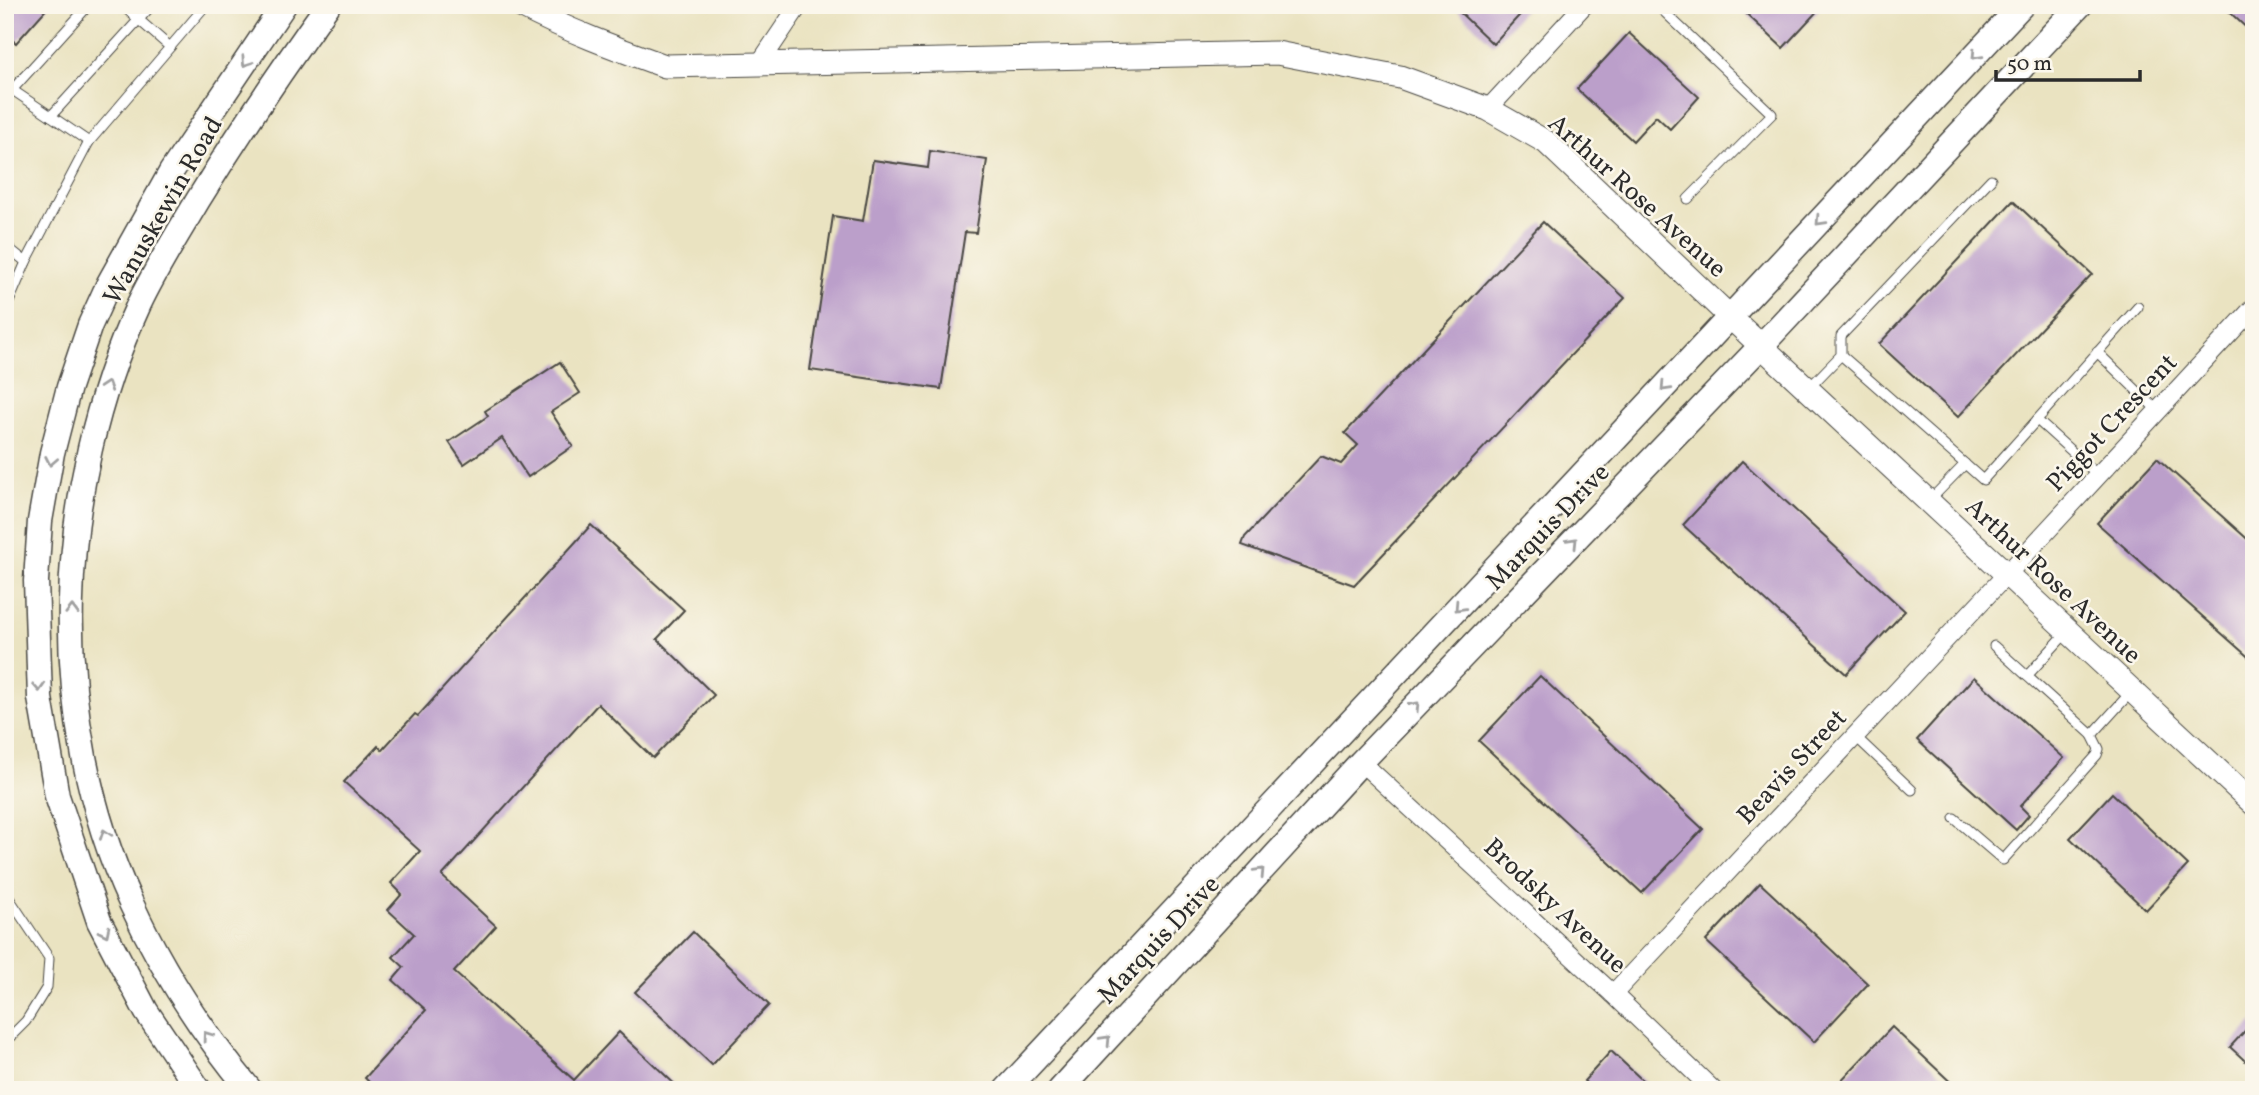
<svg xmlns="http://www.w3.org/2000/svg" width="2259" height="1095" font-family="Vollkorn,serif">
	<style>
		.building { fill: #bb9fca }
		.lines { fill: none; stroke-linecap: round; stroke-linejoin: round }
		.service-casing { stroke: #484742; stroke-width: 11 }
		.minor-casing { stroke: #484742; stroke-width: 20 }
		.tertiary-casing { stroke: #484742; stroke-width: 25 }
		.secondary-casing { stroke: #484742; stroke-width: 27 }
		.service { stroke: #fff; stroke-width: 9 }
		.minor { stroke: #fff; stroke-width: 18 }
		.tertiary { stroke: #fff; stroke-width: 23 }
		.secondary { stroke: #fff; stroke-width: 24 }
		.oneway { stroke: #a0a0a0 }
		.labels { text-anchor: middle; stroke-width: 5; stroke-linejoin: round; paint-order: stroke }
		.street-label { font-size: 26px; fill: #2b2b2b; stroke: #fbf7ec }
	</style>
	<rect width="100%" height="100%" fill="#fbf7ec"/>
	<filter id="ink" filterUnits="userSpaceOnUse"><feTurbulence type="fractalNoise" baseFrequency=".0143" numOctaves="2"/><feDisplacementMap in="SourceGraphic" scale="14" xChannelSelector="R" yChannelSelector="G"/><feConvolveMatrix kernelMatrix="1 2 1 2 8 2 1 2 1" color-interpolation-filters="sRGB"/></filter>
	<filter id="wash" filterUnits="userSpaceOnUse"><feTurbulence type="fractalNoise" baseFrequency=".00686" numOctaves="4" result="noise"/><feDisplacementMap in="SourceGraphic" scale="28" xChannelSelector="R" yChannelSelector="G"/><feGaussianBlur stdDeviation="1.57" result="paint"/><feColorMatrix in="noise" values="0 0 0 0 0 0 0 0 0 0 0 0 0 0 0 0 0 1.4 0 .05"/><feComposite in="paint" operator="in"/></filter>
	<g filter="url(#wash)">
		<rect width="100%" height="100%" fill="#eae3c1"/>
		<g id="blocks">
			<g class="building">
				<path d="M5,5H50L16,43L5,34Z"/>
				<path d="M1452,5H1529L1493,44Z"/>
				<path d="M1737,5H1823L1783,48Z"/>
				<path d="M2222,5H2254V35Z"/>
				<path d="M1629,33L1699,97L1670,129L1656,116L1633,141L1577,89Z"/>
				<path d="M930,151L987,160L976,233L965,232L941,389L810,370L833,216L863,221L873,160L928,168Z"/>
				<path d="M2013,201L2092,274L1958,417L1879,344Z"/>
				<path d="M1543,222L1625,298L1354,585L1242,545L1245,537L1321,456L1341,464L1358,445L1345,433Z"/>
				<path d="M560,362L580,393L551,412L573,446L528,477L502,438L464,464L449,442L488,416L485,411Z"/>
				<path d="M2157,458L2254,545V662L2097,523Z"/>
				<path d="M1742,461L1905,611L1846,674L1683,525Z"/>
				<path d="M591,525L684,610L657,639L714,695L653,758L598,704L442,876L496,926L454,972L574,1080L619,1032L681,1090H377L365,1078L426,1010L393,980L404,967L393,957L414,934L388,910L402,894L391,883L420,851L344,782L378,746L382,750L415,714L418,716Z"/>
				<path d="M1540,676L1703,829L1642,893L1479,741Z"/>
				<path d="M1974,677L2064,758L2020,806L2029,815L2016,830L1917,740Z"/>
				<path d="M2112,793L2188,865L2146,910L2070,838Z"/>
				<path d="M1760,883L1868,984L1814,1042L1706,941Z"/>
				<path d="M693,932L769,1005L712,1065L635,992Z"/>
				<path d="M2254,1021V1069L2230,1047Z"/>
				<path d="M1892,1027L1959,1090H1832Z"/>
				<path d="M1611,1051L1653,1090H1593L1584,1081Z"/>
			</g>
		</g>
	</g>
	<g filter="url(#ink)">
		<use href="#blocks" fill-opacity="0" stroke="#484742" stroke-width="2"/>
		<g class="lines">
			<g class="service-casing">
				<g id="service">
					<path d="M122,5L170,47"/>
					<path d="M1657,5L1772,114L1688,199"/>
					<path d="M5,85L51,116L152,5"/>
					<path d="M12,90L89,5"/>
					<path d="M51,116L89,142L206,5"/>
					<path d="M5,245L26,262"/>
					<path d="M5,311L26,262L89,142"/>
					<path d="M2097,352L2158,411"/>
					<path d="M1841,355L1965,464"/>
					<path d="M1809,388L1841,355V336L1991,179"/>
					<path d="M2037,420L2098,475"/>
					<path d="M1930,500L1965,464L1983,480L2138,307"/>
					<path d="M1994,646L2092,735L2131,692"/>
					<path d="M2027,676L2067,632"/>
					<path d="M1855,736L1912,790"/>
					<path d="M1954,818L2003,860L2097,755L2099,749L2092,735"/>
					<path d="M5,892L49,958L47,987L26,1021L5,1042"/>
				</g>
			</g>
			<g class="minor-casing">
				<g id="minor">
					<path d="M760,63L799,5"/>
					<path d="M1488,109L1584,5"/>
					<path d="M1361,762L1613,994L1713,1090"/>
					<path d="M1613,994L2007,574L2254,307"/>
				</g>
			</g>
			<g class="tertiary-casing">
				<path id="tertiary" d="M519,5C566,30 615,48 665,66L1277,53L1400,77L1488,109L1546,142L1730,317L2254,804"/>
			</g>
			<g class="secondary-casing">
				<g id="secondary">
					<path d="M199,1090L146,1011L99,921L57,796L40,698L36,581L40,521L52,453L69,387L90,325L109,283L171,172L284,5"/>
					<path d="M250,1090C202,1032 162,971 131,903C45,717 54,489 139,304C156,268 178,234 198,200C239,133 282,69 328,5"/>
					<path d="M1006,1090L2022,5"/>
					<path d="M1060,1090L1361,762L1761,346L2080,5"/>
				</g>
			</g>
			<use href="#service" class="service"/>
			<use href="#minor" class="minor"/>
			<use href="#tertiary" class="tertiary"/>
			<use href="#secondary" class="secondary"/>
		</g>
		<defs><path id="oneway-chevron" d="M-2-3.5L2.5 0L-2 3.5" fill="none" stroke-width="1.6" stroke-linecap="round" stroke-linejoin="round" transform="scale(1.75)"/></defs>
		<g class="oneway">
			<use href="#oneway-chevron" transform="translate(1976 55) rotate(133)"/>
			<use href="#oneway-chevron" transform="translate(246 62) rotate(124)"/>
			<use href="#oneway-chevron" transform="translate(1820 221) rotate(133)"/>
			<use href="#oneway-chevron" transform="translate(107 386) rotate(-72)"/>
			<use href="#oneway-chevron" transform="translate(1665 387) rotate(133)"/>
			<use href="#oneway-chevron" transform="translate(51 461) rotate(101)"/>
			<use href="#oneway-chevron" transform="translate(1573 542) rotate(-46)"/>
			<use href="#oneway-chevron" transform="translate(1459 607) rotate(133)"/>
			<use href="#oneway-chevron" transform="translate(72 610) rotate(-89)"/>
			<use href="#oneway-chevron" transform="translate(39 687) rotate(87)"/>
			<use href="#oneway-chevron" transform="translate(1415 706) rotate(-46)"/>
			<use href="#oneway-chevron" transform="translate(105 834) rotate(-109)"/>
			<use href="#oneway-chevron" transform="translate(1260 872) rotate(-47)"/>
			<use href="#oneway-chevron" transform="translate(105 932) rotate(64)"/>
			<use href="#oneway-chevron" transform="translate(207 1036) rotate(-126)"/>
			<use href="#oneway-chevron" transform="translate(1106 1040) rotate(-47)"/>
		</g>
	</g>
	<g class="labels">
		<g class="street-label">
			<text transform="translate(1638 195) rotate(42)" y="9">Arthur Rose Avenue</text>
			<text transform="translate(162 210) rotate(-60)" y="9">Wanuskewin Road</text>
			<text transform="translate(2111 422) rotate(-47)" y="9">Piggot Crescent</text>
			<text transform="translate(1547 526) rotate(-46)" y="9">Marquis Drive</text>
			<text transform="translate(2054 580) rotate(43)" y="9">Arthur Rose Avenue</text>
			<text transform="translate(1791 766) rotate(-47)" y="9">Beavis Street</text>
			<text transform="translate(1556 905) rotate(43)" y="9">Brodsky Avenue</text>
			<text transform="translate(1158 939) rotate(-47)" y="9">Marquis Drive</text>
		</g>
	</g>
	<rect width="2259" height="1095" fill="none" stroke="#fbf7ec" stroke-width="28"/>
	<path d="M1996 70v10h144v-10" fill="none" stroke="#2b2b2b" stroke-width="3.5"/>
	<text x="2007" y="70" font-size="21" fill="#2b2b2b" stroke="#fbf7ec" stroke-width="5" paint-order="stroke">50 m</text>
</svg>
